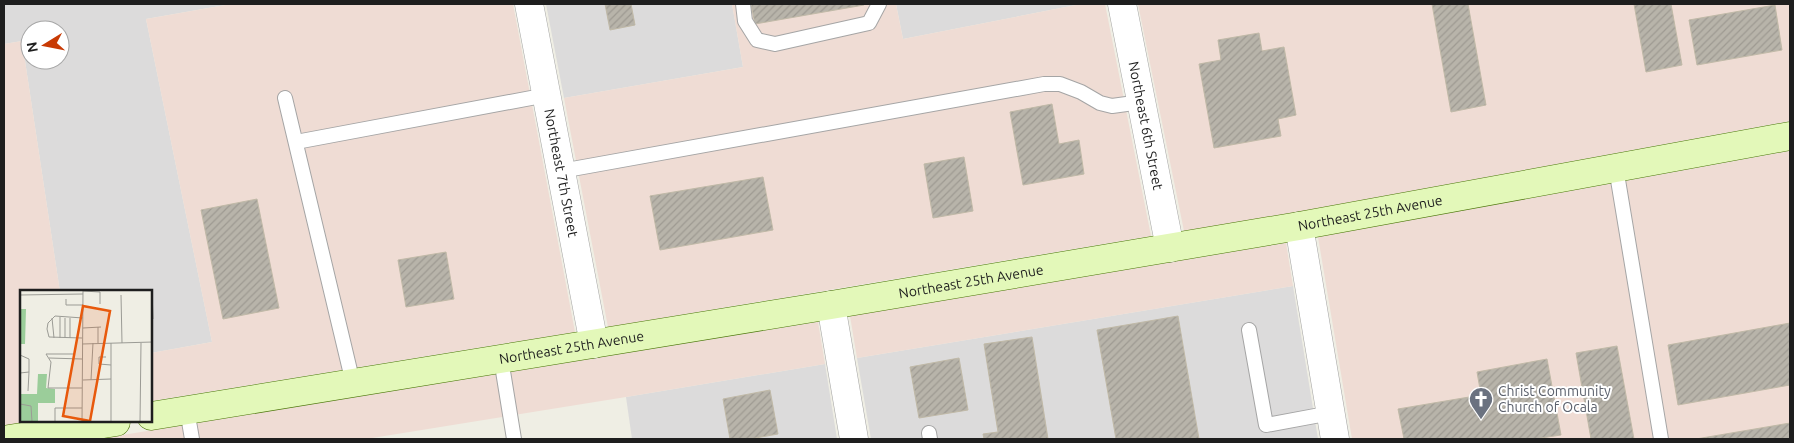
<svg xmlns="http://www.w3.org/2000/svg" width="1794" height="443" font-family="Ubuntu,sans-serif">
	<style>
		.residential { fill: #dcdbdb; fill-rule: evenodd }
		.commercial { fill: #efdcd4 }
		.building { fill: url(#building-hatch); stroke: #c0b9a7 }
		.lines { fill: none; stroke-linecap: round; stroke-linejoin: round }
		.service-casing { stroke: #a5a5a5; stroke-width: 16 }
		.minor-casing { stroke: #a5a5a5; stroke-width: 29 }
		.secondary-casing { stroke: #4a7307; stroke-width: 29 }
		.service { stroke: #fff; stroke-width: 14 }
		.minor { stroke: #fff; stroke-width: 28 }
		.secondary { stroke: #e3f8b9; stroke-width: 28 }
		.labels { text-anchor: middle; stroke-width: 4; stroke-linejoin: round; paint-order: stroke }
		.street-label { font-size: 14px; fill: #1e1e1e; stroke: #fff }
		.worship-label { font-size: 14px; fill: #5b616d; stroke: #fff; text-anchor: start }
		.inset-road { fill: none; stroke: #9b9b95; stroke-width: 1 }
		.view { fill: #e8590c; fill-opacity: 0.15; stroke: #e8590c; stroke-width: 2.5 }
		.inset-edge { fill: none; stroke: #1e1e1e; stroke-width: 2.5 }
	</style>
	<defs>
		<pattern id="building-hatch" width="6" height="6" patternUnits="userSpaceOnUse" patternTransform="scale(1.25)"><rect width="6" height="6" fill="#b8b4aa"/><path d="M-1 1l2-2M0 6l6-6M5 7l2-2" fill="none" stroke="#9e9a92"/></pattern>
	</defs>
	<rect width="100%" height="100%" fill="#efeee4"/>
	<g class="residential">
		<path d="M4,4H231L146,19L212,342L151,353V292H60L22,41L4,44ZM30,30H60V60H30Z"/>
		<path d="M546,4H732L743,67L564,98Z"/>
		<path d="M896,4H1081L903,39Z"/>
		<path d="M1293,286L1318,439H871L857,358Z"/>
		<path d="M825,364L837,439H632L626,397Z"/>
	</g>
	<g class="commercial">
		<path d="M231,4H513L575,332L151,401V353L212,342L146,19Z"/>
		<path d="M732,4H896L903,39L1081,4H1105L1151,236L608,327L564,98L743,67Z"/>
		<path d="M1138,4H1790V121L1297,212L1184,231Z"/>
		<path d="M22,41L60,292H21V422H27L4,426V44Z"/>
		<path d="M1790,151V439H1352L1318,237Z"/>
		<path d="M1286,243L1293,286L857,358L850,316Z"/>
		<path d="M818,322L825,364L626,397L366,439H98Z"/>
	</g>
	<g class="building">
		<path d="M605,4H631L635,25L610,30Z"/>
		<path d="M751,4H864V5L755,24Z"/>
		<path d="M1432,4H1468L1486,105L1451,112Z"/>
		<path d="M1634,4H1671L1682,65L1646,72Z"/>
		<path d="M1775,5L1782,50L1697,65L1689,20Z"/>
		<path d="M1259,33L1262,51L1284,47L1296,115L1278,119L1281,136L1214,148L1199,64L1221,60L1218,40Z"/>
		<path d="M1052,104L1059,144L1079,140L1084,174L1023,185L1010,112Z"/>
		<path d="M964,157L973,211L933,218L924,164Z"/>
		<path d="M763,177L773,230L660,250L650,196Z"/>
		<path d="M257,199L279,308L223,319L201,210Z"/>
		<path d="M446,252L454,299L406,307L398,260Z"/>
		<path d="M1178,316L1199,439H1116L1097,330Z"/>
		<path d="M1790,323V385L1678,405L1668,345Z"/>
		<path d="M1032,337L1048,439H984L983,434L998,432L984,344Z"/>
		<path d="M1617,346L1634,439H1591L1576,353Z"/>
		<path d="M959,358L968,410L919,418L910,367Z"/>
		<path d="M1547,359L1561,435L1534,439H1404L1398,409L1481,395L1477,372Z"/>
		<path d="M770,390L778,434L750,439H730L723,399Z"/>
		<path d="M1790,423V439H1696Z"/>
	</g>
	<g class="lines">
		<g class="service-casing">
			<g id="service">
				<path d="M743,4L745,21L757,40L775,44L869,23L879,4"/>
				<path d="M285,98L353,383"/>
				<path d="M296,142L547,95"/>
				<path d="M1616,168L1661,439"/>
				<path d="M561,171L1044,84H1060L1081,92L1100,103L1112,106L1141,102"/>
				<path d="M1249,330L1266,425L1331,413"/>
				<path d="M501,359L514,439"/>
				<path d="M187,410L192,439"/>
				<path d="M929,433L930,439"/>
			</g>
		</g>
		<g class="minor-casing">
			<g id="minor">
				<path id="s1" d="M529,4L594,344"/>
				<path id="s2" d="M1122,4L1170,248"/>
				<path d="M1299,226L1335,439"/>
				<path d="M831,305L854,439"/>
			</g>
		</g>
		<g class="secondary-casing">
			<g id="secondary">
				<path id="s3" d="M151,416L831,305L1299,226L1790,136"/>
				<path d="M9,439L116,422"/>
			</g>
		</g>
		<use href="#service" class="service"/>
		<use href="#minor" class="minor"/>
		<use href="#secondary" class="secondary"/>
	</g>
	<defs>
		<g id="church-pin" transform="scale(1.25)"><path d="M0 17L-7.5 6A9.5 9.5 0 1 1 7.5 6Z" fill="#6b7280" stroke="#fff"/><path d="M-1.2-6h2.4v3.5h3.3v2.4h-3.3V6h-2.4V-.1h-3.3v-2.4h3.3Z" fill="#fff"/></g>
	</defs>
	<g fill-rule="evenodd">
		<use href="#church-pin" x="1481" y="399"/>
	</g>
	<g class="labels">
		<g class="street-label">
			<text dy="5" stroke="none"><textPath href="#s2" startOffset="124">Northeast 6th Street</textPath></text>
			<text dy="5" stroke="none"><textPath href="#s1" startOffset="172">Northeast 7th Street</textPath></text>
			<text dy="5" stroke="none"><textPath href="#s3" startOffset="1236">Northeast 25th Avenue</textPath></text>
			<text dy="5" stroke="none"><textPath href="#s3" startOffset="831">Northeast 25th Avenue</textPath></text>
			<text dy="5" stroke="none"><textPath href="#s3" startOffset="426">Northeast 25th Avenue</textPath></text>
		</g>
		<g class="worship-label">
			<text x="1498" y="396">Christ Community<tspan x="1498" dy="16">Church of Ocala</tspan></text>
		</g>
	</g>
	<g transform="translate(20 290)">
		<rect width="132" height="132" fill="#efeee4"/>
		<path d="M0,19H6L5,54H0ZM18,84H27L26,98L35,99V113H18V132H0V104H17Z" fill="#9bcd9a"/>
		<path class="inset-road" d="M132,0L133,29M63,1L80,2V14M0,5L63,4M101,5L102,53M46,9V15H63M32,28L34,48M45,28V48M50,28V48M78,37V53M63,38L81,37M40,48V27M62,48L29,47L27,39L28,33L35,26L63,28M62,54L133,52M53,64H26L31,72L28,98H62M0,65L9,69V82L0,83M86,67H79V74L91,75M29,68L62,69M63,90L91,89M71,90L73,53M8,101L9,82M0,114L11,116L12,132M35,132V118H62M62,132L63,0M91,132V53M120,132L121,53"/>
		<path class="view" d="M63,16L90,21L70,131L43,126Z"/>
		<rect width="132" height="132" class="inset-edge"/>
	</g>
	<rect width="1794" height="443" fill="none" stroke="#1e1e1e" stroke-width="10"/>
	<g transform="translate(45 45) rotate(260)"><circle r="24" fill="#ffffff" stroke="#a5a5a5"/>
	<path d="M0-4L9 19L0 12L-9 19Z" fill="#c83a04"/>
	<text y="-8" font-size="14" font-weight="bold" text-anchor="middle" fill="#1e1e1e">N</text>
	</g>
</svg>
